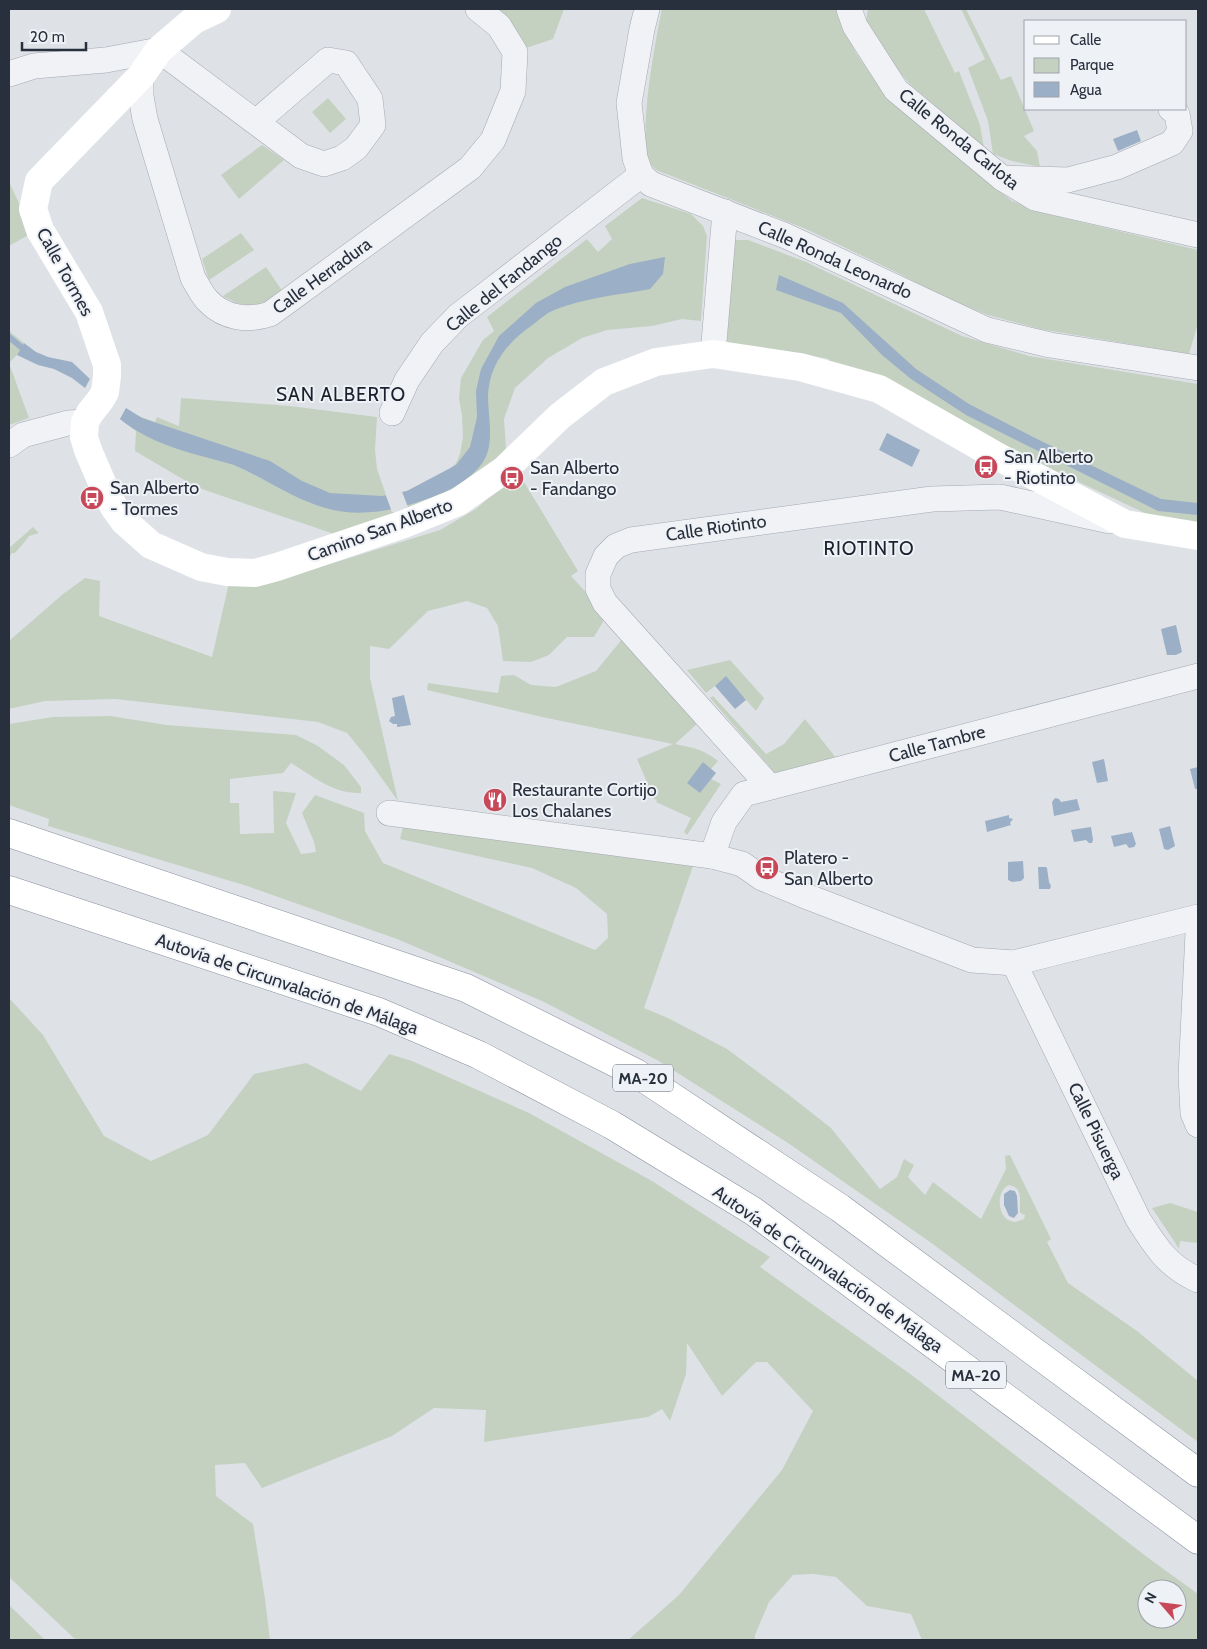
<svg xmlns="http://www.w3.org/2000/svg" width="1207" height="1649" font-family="Cabin,sans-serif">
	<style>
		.green { fill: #c4d1c0; fill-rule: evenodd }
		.water { fill: #9bafc6 }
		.pier { fill: #dee2e7 }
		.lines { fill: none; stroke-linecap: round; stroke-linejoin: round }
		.stream { stroke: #9bafc6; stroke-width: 6 }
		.street-casing { stroke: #a4a9b1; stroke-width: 26 }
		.highway-casing { stroke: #878f9d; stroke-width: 29 }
		.street { stroke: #f1f2f6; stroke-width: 25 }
		.secondary { stroke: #fff; stroke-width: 28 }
		.highway { stroke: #fff; stroke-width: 28 }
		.labels { text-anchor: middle; stroke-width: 4; stroke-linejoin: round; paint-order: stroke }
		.shield { fill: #eef1f5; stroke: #636974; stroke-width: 1 }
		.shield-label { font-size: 16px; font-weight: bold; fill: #282f3d }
		.street-label { font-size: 18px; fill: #282f3d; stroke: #eef1f5 }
		.poi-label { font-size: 18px; fill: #282f3d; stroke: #eef1f5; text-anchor: start }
		.neighbourhood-label { font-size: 19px; letter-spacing: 1px; fill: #1b212e; stroke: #eef1f5 }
	</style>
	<rect width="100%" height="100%" fill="#dee2e7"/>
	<g class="green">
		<path d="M500,9H564L553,39L523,49L498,11Z"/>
		<path d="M662,9H838L847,35L856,53L878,85L991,184L1012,201L1039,212L1198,250V323L1189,354L1040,329L988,315L945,298L896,272L806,229L669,175C664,173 656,171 652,166C635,146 656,37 662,9Z"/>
		<path d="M868,9H924L955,73L959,71L980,125L984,148L910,84L893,65L866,21Z"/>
		<path d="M961,9H966L1001,80L1011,76L1034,131L1024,136L1037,151L1040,167L1012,161L993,154L988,121L968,68L985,59Z"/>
		<path d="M328,98L346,119L330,133L312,112Z"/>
		<path d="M262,145L284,160L239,199L221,175Z"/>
		<path d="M9,182L24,214L32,233L9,246Z"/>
		<path d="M642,198L691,214L703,226L707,236L701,321L682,319L652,326L607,330L582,338L548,358L515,388L504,419L506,449L492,466L456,492L407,512L406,508L407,507L402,492L407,491L450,469L456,463L460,454L463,437L462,415L459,399L461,378L483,340L494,331L487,317L587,239L598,252L612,239L605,226Z"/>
		<path d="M241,233L254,250L209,280L202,259Z"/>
		<path d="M734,240H748L806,262L962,336L1029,356L1198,384V526L1166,523L828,364L829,359L813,356L812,359L732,346L727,341Z"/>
		<path d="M266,267L283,292C260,306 247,311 223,296Z"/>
		<path d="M9,331L24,343L17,355L9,363L29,418L9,425Z"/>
		<path d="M181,398L290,406L377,417L375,450L377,469L392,512H394L396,516L337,535L196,487L135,451L136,431L120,419L126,408L136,415L155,422L157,417L179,426Z"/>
		<path d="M518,472L578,571L571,576L603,611V622L594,637H567L549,655L531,662L503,661L498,626L487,608L467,601L428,611L389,649L370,646V678L398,801L365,755L347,733L318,722L116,699L45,701L9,709V641L63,594L85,578L100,581L99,616L212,657L229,583H268L440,530L476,509Z"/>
		<path d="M33,527L39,533L29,536C25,542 20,547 15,553H12L9,557V548Z"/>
		<path d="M623,638L698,723L675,744C691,747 705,750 718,761L711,769L702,763L700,793L711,779L721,784L687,835L684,832L691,818L656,802L657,800L654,799L637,759L673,744L542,717L427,690L428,683L498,693L501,676L514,675L531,685L556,687L596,671Z"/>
		<path d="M730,660L764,698L756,711L726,677L706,693L687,670Z"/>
		<path d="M713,696L766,754L784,744L805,719L837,759L776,774L710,698Z"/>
		<path d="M110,716L167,725L296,735L318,746L344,765L361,787V793C333,794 314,777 291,763L283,773L230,779V803H239L240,834L274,833L273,791L296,793L286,823L301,854L316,852L314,842L302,813L315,795L364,813L365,831L383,863L595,950L608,938L607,914L576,888L532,868L400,839L404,823L693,866L644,1008L668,1018L727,1049L789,1095L831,1128L880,1189L897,1177L904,1159L914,1165L908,1177L925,1195L933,1182L981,1219L1006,1169L1005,1156L1010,1155L1051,1239L1047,1242L1068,1283L1137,1331L1198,1381V1442L930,1242L788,1143L657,1060L542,1001L397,939L247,886L48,826L49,819L9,805V724L53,717ZM1009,1185C1024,1188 1019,1201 1020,1213L1025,1215L1024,1219L1015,1222C1014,1222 1008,1220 1007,1219C997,1212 997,1190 1009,1185Z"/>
		<path d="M9,998L43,1035L104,1136L151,1161L208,1135L254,1074L306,1063L361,1091L389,1054L412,1061L529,1113L652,1181L770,1257L760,1267L913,1376L1147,1557L1198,1594V1640H922L911,1614L867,1606L836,1577L813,1574L793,1575L769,1602L755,1635V1640H628L679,1595L782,1470L813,1411L767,1362H756L722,1396L687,1343L686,1374L670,1421L662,1409L648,1417L484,1442L486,1410L434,1408L392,1436L262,1488L245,1463L215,1465L216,1496L253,1524L265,1599L270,1640H76L9,1577ZM1147,1589H1177V1619H1147Z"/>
		<path d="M1170,1203L1198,1212V1243L1180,1241L1179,1249L1176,1244L1152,1208Z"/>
		<path d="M9,1605L45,1640H9Z"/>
	</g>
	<g class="water">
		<path d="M1137,130L1141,141L1118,151L1113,139Z"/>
		<path d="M665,257L663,274L650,289C618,295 584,298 554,310C547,313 541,318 535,323C509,341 489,363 488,396C488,417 495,444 483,462C470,481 447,492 427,499C391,512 353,519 316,505C287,495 262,477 234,465C225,462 215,460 205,457C175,449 144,439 120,419L126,408L142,418L270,461L302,481L330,493L382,496L407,491L456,465L470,447L477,417L476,391L481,369L499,336L536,303L565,287L630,264Z"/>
		<path d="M779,275L843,303L916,369L969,404L1037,439L1161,499L1198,503V515L1158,511L966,415L911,379L882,355L841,313L776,290Z"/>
		<path d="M24,343L36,352L48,357L72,362L90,379L85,388L72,378L54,369L38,365L17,355Z"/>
		<path d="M887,433L920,450L912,467L879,450Z"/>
		<path d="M1176,625L1182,652L1176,655H1167L1161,629Z"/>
		<path d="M726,676L746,700L735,709L715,686Z"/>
		<path d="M404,695L411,725L397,727V724H393L389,721L391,717L395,716L392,698Z"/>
		<path d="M1104,759L1108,781L1097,783L1092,762Z"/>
		<path d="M703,762L716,773L700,793L687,783Z"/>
		<path d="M1198,767V789H1195L1190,769Z"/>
		<path d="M1055,798L1059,799L1061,802L1077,799L1080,810L1054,816L1052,802Z"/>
		<path d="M1009,815V818L1013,819L1010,823L1011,825L987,832L985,821Z"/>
		<path d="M1170,826L1175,846L1168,850L1164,849L1159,829Z"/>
		<path d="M1091,827L1093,840L1092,843H1089L1086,840L1074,842L1071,830Z"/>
		<path d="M1132,832L1136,844L1134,847L1129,848L1126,844L1114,847L1111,836Z"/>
		<path d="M1023,861L1024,878L1021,881L1012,882L1008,880V862Z"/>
		<path d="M1038,867H1046L1047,868L1049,882L1051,886L1050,889H1039Z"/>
		<path d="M1010,1190L1015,1191L1017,1196L1018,1213L1014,1218L1009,1216L1004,1205V1194Z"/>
	</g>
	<path class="pier" d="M401,489L408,507L392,512L385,493Z"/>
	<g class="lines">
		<path class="stream" d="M9,337L27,352"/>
		<g class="street-casing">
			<g id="street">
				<path d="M647,9L642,29L629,103L635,158L641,175L651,184L786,236L987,330L1050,345L1198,368"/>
				<path d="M849,9L855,26L896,90L1002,178L1035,198L1198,235"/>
				<path d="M9,74L34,66L106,60L159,50L301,156L324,164L342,158L356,148L373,125L370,99L346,63L328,60L256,122"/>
				<path d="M141,76V96L145,119L193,278C198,286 202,295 208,301C225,319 249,321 270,314L470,168L493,140L513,91L515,52L499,26L478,9"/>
				<path d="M1002,178L1068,180L1117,167L1172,143L1180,131L1177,114L1171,109"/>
				<path d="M713,354L725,212"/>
				<path d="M392,413L407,380L432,343L458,316L641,175"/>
				<path d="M9,445L23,435L68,423L85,422"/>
				<path d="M770,787L605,603L598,589V574L606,556L616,546L631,540L932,499L1000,497L1110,521"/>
				<path d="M389,813L712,856L742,864L762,878L803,895L972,960L1014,963L1198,917"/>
				<path d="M712,856L724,822L744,794L1198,676"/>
				<path d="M1198,933L1191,1075L1193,1113L1198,1125"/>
				<path d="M1014,963L1138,1219C1156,1247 1167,1266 1198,1280"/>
			</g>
		</g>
		<g class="highway-casing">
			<g id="highway">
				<path d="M9,833L466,988L636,1073L840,1208L1198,1473"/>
				<path d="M9,890L379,1012L479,1055L612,1125L753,1211L1198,1540"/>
			</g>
		</g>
		<use href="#street" class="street"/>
		<path class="secondary" d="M217,9L194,20L159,50L141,76L39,181L33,209L40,230L89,312L107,365V376L105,392L101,399L90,413L85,422L84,437L88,450L106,492L114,507L124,521L151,545L201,567L227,572L255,573L277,567L404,524L458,502L504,470L560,416L604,382L656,362L713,354L800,367L879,389L993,454L1125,524L1198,536"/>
		<use href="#highway" class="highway"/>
	</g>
	<defs>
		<g id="bus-disc" transform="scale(1.25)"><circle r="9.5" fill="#c74959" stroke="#eef1f5"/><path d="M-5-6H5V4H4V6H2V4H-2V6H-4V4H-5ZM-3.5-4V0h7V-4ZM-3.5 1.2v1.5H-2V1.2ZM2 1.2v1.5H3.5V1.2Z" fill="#fff"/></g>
		<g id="restaurant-disc" transform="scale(1.25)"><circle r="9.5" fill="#c74959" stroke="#eef1f5"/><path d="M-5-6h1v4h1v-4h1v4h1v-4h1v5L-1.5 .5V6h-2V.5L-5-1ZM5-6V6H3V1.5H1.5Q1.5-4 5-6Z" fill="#fff"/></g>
	</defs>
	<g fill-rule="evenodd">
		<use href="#bus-disc" x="986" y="467"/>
		<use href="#bus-disc" x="512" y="478"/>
		<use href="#bus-disc" x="92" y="498"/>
		<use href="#restaurant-disc" x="495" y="800"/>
		<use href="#bus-disc" x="767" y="868"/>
	</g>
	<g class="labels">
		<g class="shield">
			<rect x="613" y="1064.5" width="60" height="27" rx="4"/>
			<rect x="946" y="1361.5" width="60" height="27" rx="4"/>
		</g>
		<g class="shield-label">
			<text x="643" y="1084">MA-20</text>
			<text x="976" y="1381">MA-20</text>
		</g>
		<g class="street-label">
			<text transform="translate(959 139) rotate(39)" y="6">Calle Ronda Carlota</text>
			<text transform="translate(835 260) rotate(24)" y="6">Calle Ronda Leonardo</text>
			<text transform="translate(65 272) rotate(61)" y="6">Calle Tormes</text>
			<text transform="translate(322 276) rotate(-36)" y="6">Calle Herradura</text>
			<text transform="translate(504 283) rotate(-39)" y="6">Calle del Fandango</text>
			<text transform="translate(716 528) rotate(-8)" y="6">Calle Riotinto</text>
			<text transform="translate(380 530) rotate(-20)" y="6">Camino San Alberto</text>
			<text transform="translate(937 744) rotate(-15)" y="6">Calle Tambre</text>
			<text transform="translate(287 984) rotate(19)" y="6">Autovía de Circunvalación de Málaga</text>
			<text transform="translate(1096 1131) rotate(64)" y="6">Calle Pisuerga</text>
			<text transform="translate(828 1269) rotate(35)" y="6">Autovía de Circunvalación de Málaga</text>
		</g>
		<g class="poi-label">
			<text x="1004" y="463">San Alberto<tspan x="1004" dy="21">- Riotinto</tspan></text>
			<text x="530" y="474">San Alberto<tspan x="530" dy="21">- Fandango</tspan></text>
			<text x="110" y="494">San Alberto<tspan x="110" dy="21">- Tormes</tspan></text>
			<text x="512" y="796">Restaurante Cortijo<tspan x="512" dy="21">Los Chalanes</tspan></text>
			<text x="784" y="864">Platero -<tspan x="784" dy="21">San Alberto</tspan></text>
		</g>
		<g class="neighbourhood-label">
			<text x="341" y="401">SAN ALBERTO</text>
			<text x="869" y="555">RIOTINTO</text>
		</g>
	</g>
	<rect width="1207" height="1649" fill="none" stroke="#282f3d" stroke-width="20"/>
	<rect x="1024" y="20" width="162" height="90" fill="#eef1f5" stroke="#9fa3ab"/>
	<rect x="1034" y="36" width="25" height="8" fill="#ffffff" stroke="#9fa3ab"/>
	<text x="1070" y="45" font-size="15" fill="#282f3d">Calle</text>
	<rect x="1034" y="58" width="25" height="15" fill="#c4d1c0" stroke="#9fa3ab"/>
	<text x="1070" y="70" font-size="15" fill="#282f3d">Parque</text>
	<rect x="1034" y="82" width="25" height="15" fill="#9bafc6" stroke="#9fa3ab"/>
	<text x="1070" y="95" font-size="15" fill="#282f3d">Agua</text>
	<g transform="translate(1162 1604) rotate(298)"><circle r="24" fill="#eef1f5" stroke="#9fa3ab"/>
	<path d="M0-4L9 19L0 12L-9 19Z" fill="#c74959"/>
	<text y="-8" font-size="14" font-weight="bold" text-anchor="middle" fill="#282f3d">N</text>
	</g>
	<path d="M22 42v8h64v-8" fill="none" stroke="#282f3d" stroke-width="2.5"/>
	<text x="30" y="42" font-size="15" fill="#282f3d" stroke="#eef1f5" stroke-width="4" paint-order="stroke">20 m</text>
</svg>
